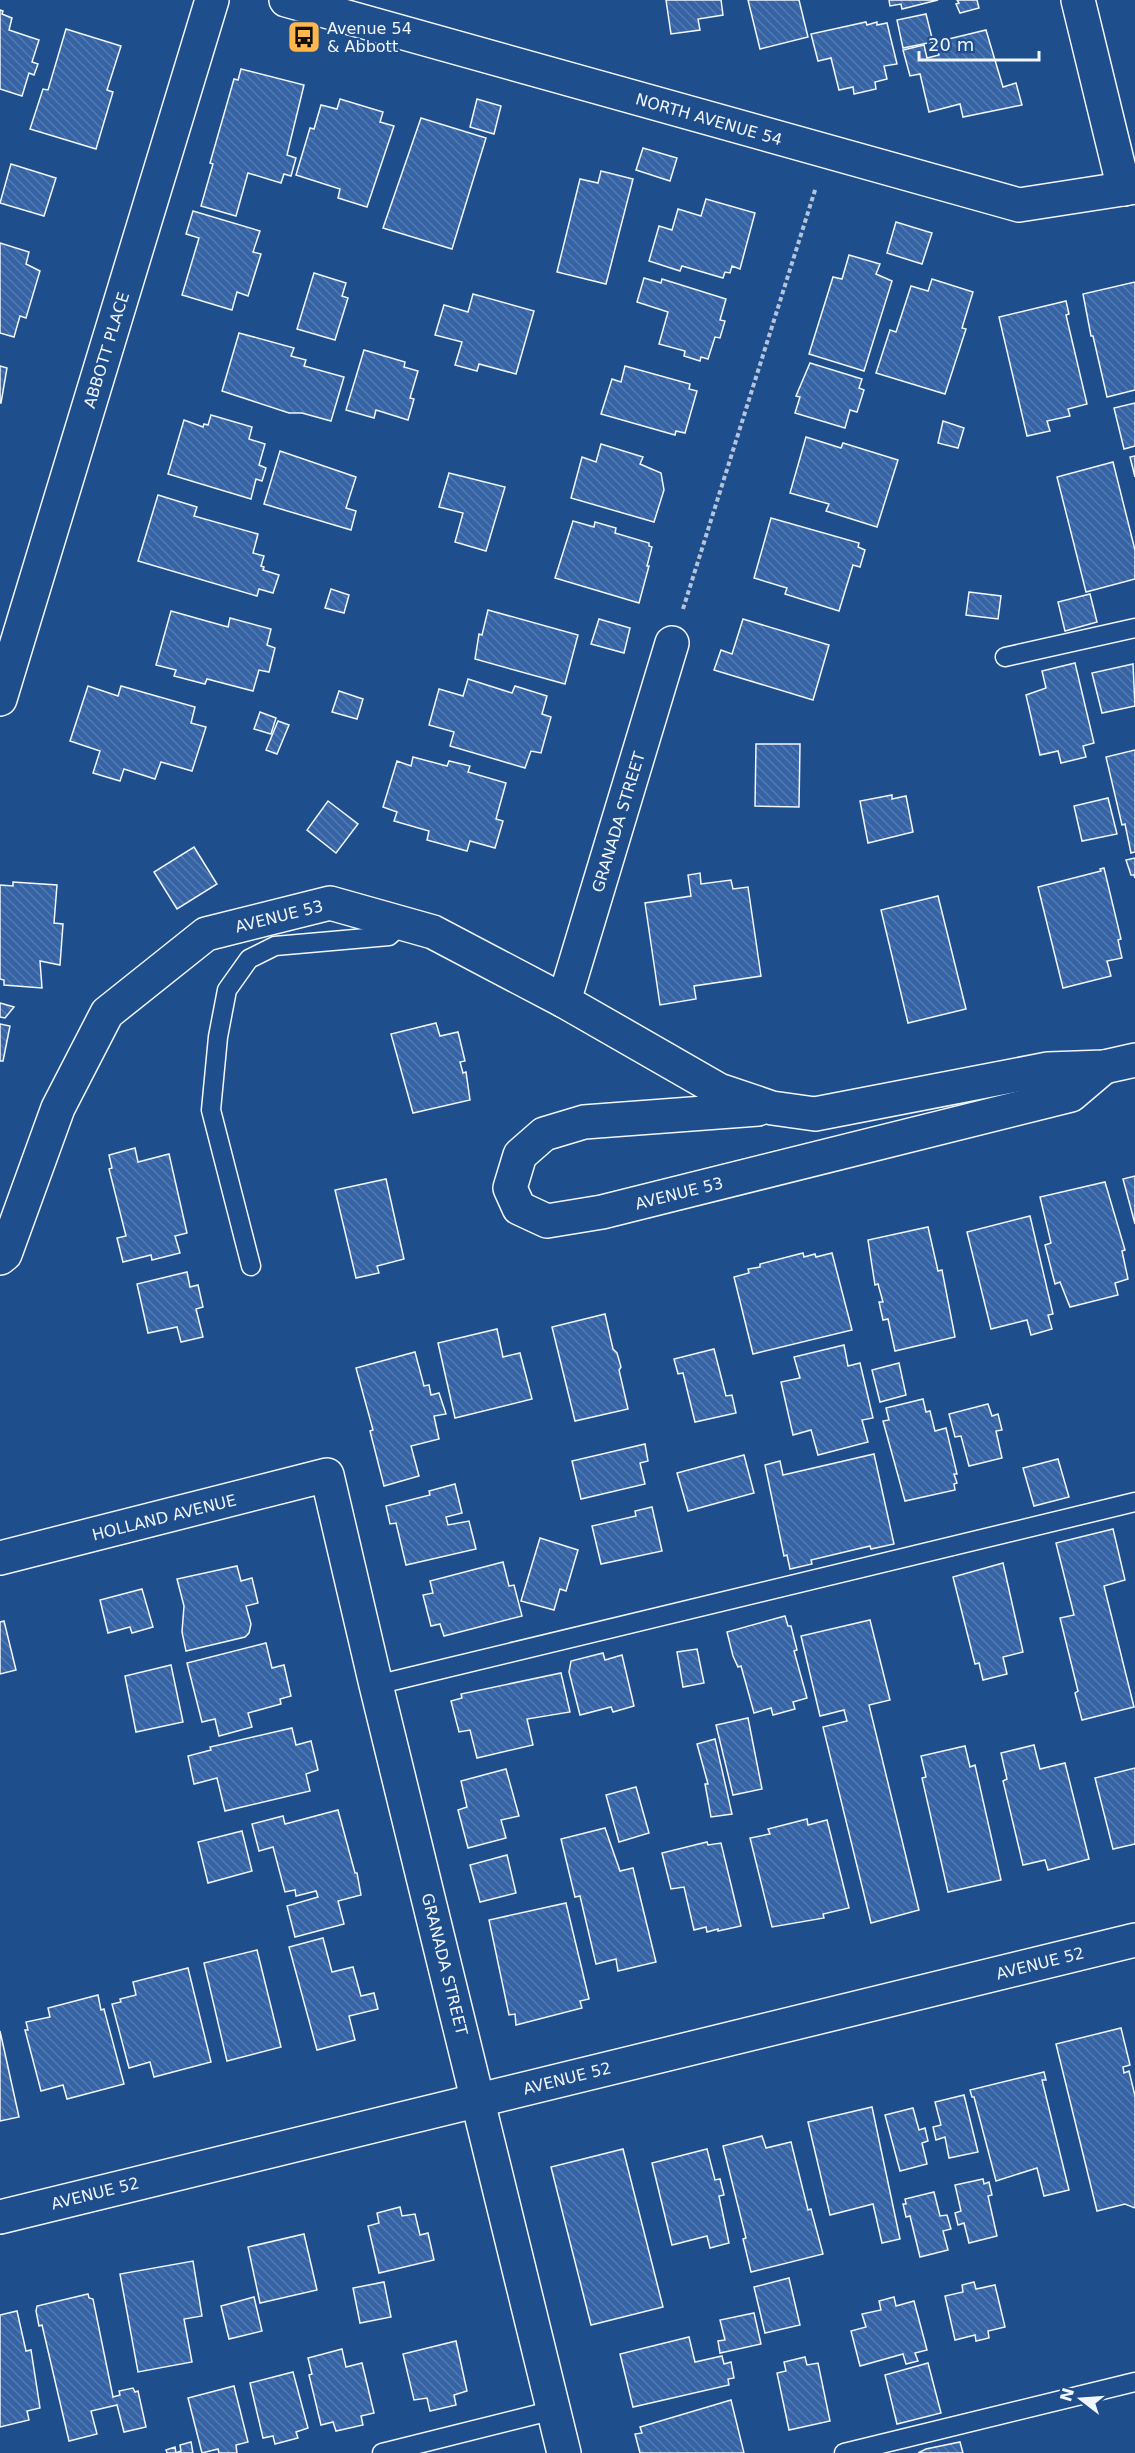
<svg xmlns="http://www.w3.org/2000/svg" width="1135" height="2453" font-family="'DejaVu Sans',sans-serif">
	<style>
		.building { fill: url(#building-back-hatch); stroke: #f2f6ff; stroke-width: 1.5 }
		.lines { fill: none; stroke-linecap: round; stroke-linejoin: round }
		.service-casing { stroke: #f2f6ff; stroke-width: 21 }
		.minor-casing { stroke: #f2f6ff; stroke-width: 36 }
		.tertiary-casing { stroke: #f2f6ff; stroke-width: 36 }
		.path { stroke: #b3c4dc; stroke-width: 4; stroke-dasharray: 4.5 3; stroke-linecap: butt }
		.service { stroke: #1f4e8c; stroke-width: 18 }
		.minor { stroke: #1f4e8c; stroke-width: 33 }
		.tertiary { stroke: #1f4e8c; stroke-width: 33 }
		.labels { text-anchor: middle; stroke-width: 4.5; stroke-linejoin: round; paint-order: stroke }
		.poi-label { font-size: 16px; fill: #f2f6ff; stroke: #1f4e8c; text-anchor: start }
		.street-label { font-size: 16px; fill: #f2f6ff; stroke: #1f4e8c }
	</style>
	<defs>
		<pattern id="building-back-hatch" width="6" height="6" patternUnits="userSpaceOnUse" patternTransform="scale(1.5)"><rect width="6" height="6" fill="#3563a3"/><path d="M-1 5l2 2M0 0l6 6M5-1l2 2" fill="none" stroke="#537ab1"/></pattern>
	</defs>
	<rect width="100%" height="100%" fill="#1f4e8c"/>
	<g class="building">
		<path d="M666,0H721L723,15L698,19L700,30L671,34Z"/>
		<path d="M748,0H799L808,37L760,49Z"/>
		<path d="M889,0H938L902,9L901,4L890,6Z"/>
		<path d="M957,0H977L979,8L960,13L956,4L959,3Z"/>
		<path d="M0,10L3,11L2,14L12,18L9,30L39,40L32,62L38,64L34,75L29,73L22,96L0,89Z"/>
		<path d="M926,14L933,42L903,48L897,20Z"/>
		<path d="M866,22L867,25L877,22V25L887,23L897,64L884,66L887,79L875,82L876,89L854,94L853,87L839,90L831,58L818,61L811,34Z"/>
		<path d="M66,29L121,46L107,90L113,92L96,149L30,129L43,89L48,90Z"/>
		<path d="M986,30L1003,87L1016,83L1022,105L963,117L960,104L929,112L920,74L910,76L903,50L924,45L927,58L939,55L936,42Z"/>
		<path d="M241,69L304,85L287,155L296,158L291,176L284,174L281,183L248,173L236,216L201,206L213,164L210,163L234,79L238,80Z"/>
		<path d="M340,99L383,112L380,122L394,126L367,207L338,198L340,189L296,175L310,128L314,129L321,105L337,109Z"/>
		<path d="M477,99L501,106L494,134L470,127Z"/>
		<path d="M421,118L486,138L452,249L383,228Z"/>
		<path d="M643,148L677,158L670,181L636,170Z"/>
		<path d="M11,164L56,178L44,216L0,203Z"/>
		<path d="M601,171L633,179L606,284L557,272L580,179L598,183Z"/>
		<path d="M706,199L755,213L740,269L732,266L730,273L725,272L723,278L682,266L680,271L649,261L659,226L672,230L678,209L701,216Z"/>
		<path d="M193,211L260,231L253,252L261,254L248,296L237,292L232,310L182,295L199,238L186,234Z"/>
		<path d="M896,222L932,233L922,264L887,253Z"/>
		<path d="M0,243L29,252L26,264L40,271L26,318L20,316L14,337L0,333Z"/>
		<path d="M849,255L880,264L876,274L892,281L864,371L809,354L833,277L842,279Z"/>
		<path d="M314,273L346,283L342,296L348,298L335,340L297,329Z"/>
		<path d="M644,278L661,283L662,279L726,299L720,320L725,321L720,338L715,337L708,359L701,357L700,361L684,356L685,351L659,344L668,312L637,302Z"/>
		<path d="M932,279L973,292L962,328L966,329L945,394L876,373L890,330L896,332L911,286L928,291Z"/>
		<path d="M1135,282V390L1107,397L1093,336H1091L1083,294Z"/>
		<path d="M473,294L534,311L516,374L479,364L477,371L455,365L462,342L435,335L444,305L468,312Z"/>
		<path d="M1066,301L1069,314L1066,315L1087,404L1068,409L1070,416L1047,421L1050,431L1027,436L999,317Z"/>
		<path d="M239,333L294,348L291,356L306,360L304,366L344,377L331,421L302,413H289L222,391Z"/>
		<path d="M364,350L405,362L404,367L418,371L410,398L414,399L408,420L376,410L374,418L346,410Z"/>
		<path d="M810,363L862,379L859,388L864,390L857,412L850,410L845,428L795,413L800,397L796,396Z"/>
		<path d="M0,366L7,368L1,403H0Z"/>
		<path d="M625,366L690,384L689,389L697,391L685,433L676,431L675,435L601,414L612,379L621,382Z"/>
		<path d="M1135,403V446L1124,449L1114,408Z"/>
		<path d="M211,415L252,427L249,439L265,444L259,465L266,468L262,481L256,479L251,499L168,474L184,420L203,427L204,424L208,425Z"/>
		<path d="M943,421L964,428L958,448L938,443Z"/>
		<path d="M806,437L841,448L843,443L898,460L877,527L826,511L829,504L790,493Z"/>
		<path d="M601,444L643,457L640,464L661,473L664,490L654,522L571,498L582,457L596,462Z"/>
		<path d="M280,451L356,477L346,508L356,511L351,530L264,504Z"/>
		<path d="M1135,456V477L1130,457Z"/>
		<path d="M1113,462L1135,550V579L1086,592L1057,477Z"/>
		<path d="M449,473L505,487L486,551L455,542L463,513L439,507Z"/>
		<path d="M158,495L197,507L194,516L258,534L253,553L264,556L261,566L264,567L263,570L279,575L273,593L259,589L257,596L138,561Z"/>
		<path d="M771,518L859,543L858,547L865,550L860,567L853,565L839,611L785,594L787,588L754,578Z"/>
		<path d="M573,521L594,527L595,522L616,528L615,533L649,543V546L652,547L647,566H649L639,603L555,578Z"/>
		<path d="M331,589L349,595L344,613L325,608Z"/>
		<path d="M969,592L1001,596L998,619L966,615Z"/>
		<path d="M1090,594L1097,622L1065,631L1058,602Z"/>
		<path d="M488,610L578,635L565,684L475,659L479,634L482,635Z"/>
		<path d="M171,611L228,627L230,618L271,629L267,645L275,648L269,672L259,670L253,691L207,679L205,684L174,676L176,670L156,665Z"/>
		<path d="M599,619L630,628L624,653L591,644Z"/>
		<path d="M743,619L829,645L813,700L714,670L721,650L732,654Z"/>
		<path d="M1075,663L1094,743L1083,746L1086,757L1061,763L1058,751L1040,755L1026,695L1046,688L1042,671Z"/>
		<path d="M1133,664L1135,706L1102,713L1092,673Z"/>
		<path d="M468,679L512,693L515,686L547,696L542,714L551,717L541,753L531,751L525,768L450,746L454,732L429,725L439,689L463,696Z"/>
		<path d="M88,686L118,696L121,686L195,707L191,723L206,727L192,771L161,762L155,779L124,769L120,781L93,773L100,751L70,741Z"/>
		<path d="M339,691L363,699L357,719L332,712Z"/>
		<path d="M260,712L276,718L271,734L254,729Z"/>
		<path d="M278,721L289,725L277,754L266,750Z"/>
		<path d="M756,744H800L799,807L755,806Z"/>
		<path d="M1135,750V852L1131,853L1125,824L1122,825L1106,757Z"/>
		<path d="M413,757L447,766L449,761L470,766L468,772L506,783L496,819L503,821L495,848L470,841L467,851L427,840L429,831L394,821L397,812L383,807L397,761L411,766Z"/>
		<path d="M892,795V799L906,796L913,832L868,843L860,801Z"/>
		<path d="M1108,798L1117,834L1082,841L1074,806Z"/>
		<path d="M328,801L358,824L336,853L307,830Z"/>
		<path d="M194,847L217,884L177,909L154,872Z"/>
		<path d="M1135,858V878L1134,875H1131L1126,860Z"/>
		<path d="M1104,868L1121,939L1118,940L1122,958L1107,961L1111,976L1063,988L1038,887L1101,871L1100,869Z"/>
		<path d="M700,873L701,884L731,880L733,889L748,887L761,976L694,986L696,999L660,1005L645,903L691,896L688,875Z"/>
		<path d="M13,882L57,885L54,923L63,924L60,965L40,961L42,988L4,985V980L0,979V885L13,886Z"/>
		<path d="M938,896L966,1009L908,1023L881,910Z"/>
		<path d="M0,1003L14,1007L5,1018L0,1017Z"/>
		<path d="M436,1023L440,1036L458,1032L465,1061L460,1062L463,1073L466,1072L470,1100L413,1113L391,1034Z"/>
		<path d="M0,1024L10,1026L3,1061H0Z"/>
		<path d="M135,1148L138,1162L169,1154L187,1233L175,1236L180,1253L152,1260L151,1255L123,1262L117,1238L126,1236L109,1169L112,1168L109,1155Z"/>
		<path d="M1135,1176V1224L1123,1179Z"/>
		<path d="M386,1179L404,1259L377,1266L379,1273L356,1278L335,1190Z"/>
		<path d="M1105,1182L1125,1250L1122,1251L1128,1279L1115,1283L1118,1295L1070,1307L1060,1282L1055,1284L1045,1245L1051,1243L1040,1197Z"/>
		<path d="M1030,1216L1053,1314L1048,1315L1052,1329L1031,1335L1027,1320L991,1329L967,1232Z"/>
		<path d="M928,1227L938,1271L942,1270L955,1337L895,1351L888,1319L883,1320L879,1302H883L878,1284L875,1285L868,1240Z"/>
		<path d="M803,1253L804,1257L815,1254L816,1257L832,1253L852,1330L753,1354L734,1277L749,1273L748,1269L760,1267V1264Z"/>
		<path d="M187,1272L190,1287L198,1285L203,1307L196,1309L203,1337L181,1342L177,1327L148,1333L137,1284Z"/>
		<path d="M605,1314L613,1349L617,1353L621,1367L619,1370L628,1409L575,1421L552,1327Z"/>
		<path d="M497,1329L503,1357L520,1353L532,1399L455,1418L438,1343Z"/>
		<path d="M844,1345L848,1366L860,1363L873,1418L862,1420L868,1442L818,1455L811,1430L793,1435L781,1382L800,1378L794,1357Z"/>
		<path d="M714,1349L726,1396L732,1395L736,1413L695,1422L683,1373L678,1374L674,1359Z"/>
		<path d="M415,1352L424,1386L429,1385L431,1395L439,1393L446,1414L434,1416L439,1439L411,1446L419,1476L384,1486L370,1431L373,1430L356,1368Z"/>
		<path d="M899,1363L906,1395L880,1402L872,1370Z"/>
		<path d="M923,1399L926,1412L930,1411L935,1431L946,1428L957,1474H954L957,1483L954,1484L955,1490L905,1501L883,1421L889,1420L886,1408Z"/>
		<path d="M988,1404L992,1416L998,1414L1002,1430L996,1431L1002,1458L969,1466L961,1436L955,1437L949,1414Z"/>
		<path d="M645,1444L648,1461L640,1463L645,1484L581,1499L572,1461Z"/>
		<path d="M874,1454L894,1544L871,1549L870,1546L811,1560L812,1564L790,1569L787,1555L784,1556L765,1465L780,1461L783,1475Z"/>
		<path d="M744,1455L754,1493L688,1511L677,1473Z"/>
		<path d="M1058,1459L1069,1497L1034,1506L1023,1468Z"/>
		<path d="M455,1484L462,1513L446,1517L448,1525L469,1521L476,1549L406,1565L396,1523L390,1524L386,1506L430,1495L429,1491Z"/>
		<path d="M652,1507L662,1551L601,1564L592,1526L636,1516L635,1511Z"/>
		<path d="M1113,1529L1125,1580L1104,1586L1134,1707L1082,1720L1075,1693L1078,1691L1060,1618L1074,1615L1056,1543Z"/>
		<path d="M540,1538L578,1550L566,1591L560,1589L554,1610L521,1601Z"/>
		<path d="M503,1562L509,1586L514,1585L522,1616L444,1636L440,1624L431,1626L423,1595L433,1593L430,1581Z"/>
		<path d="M1003,1563L1023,1652L1003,1657L1007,1674L983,1680L979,1663L975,1664L953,1577Z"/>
		<path d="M237,1566L241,1581L252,1578L258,1603L246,1606L251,1624L249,1633L245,1637L186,1651L182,1632L184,1606L177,1579Z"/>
		<path d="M142,1589L153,1627L132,1633L130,1627L108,1633L100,1600Z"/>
		<path d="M785,1616L788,1626H791L797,1650L794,1651L807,1698L793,1702L795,1709L773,1715L771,1708L754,1713L741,1666L738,1667L733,1656L727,1632Z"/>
		<path d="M870,1620L890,1700L869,1705L919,1910L871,1923L823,1727L847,1721L844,1710L820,1716L801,1636Z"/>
		<path d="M4,1621L16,1670L0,1674V1622Z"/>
		<path d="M266,1643L272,1668L284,1665L291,1696L280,1699L281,1704L248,1713L252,1727L219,1736L215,1719L202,1722L187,1663Z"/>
		<path d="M697,1649L704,1683L683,1687L677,1652Z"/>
		<path d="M603,1653L605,1660L622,1655L634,1706L613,1712L611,1707L580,1715L569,1672L571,1661Z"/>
		<path d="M171,1665L183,1722L136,1732L125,1676Z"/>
		<path d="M561,1673L570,1712L527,1719L533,1745L477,1758L470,1730L459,1732L451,1701L462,1698L461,1694Z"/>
		<path d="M748,1718L762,1789L733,1795L716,1725Z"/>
		<path d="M292,1728L296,1745L311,1741L318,1770L306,1774L310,1791L225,1811L217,1778L194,1784L188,1756L211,1750L210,1747Z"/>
		<path d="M715,1739L732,1814L711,1817L705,1784H708L697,1744Z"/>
		<path d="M1034,1745L1040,1769L1065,1763L1089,1859L1048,1870L1045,1860L1023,1865L1003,1781L1007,1779L1001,1753Z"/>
		<path d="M965,1746L970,1767L975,1765L1001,1880L948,1892L922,1778L926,1777L921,1756Z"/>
		<path d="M1135,1768V1844L1113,1849L1095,1778Z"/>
		<path d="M506,1769L519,1816L501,1820L506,1838L468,1848L458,1810L467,1807L461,1781Z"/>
		<path d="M636,1787L649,1833L619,1842L606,1795Z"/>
		<path d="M338,1810L355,1873H357L361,1895L338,1901L344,1924L295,1937L287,1906L318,1897L316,1891L296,1896L295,1890L285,1892L273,1847L259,1851L252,1824L283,1816L285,1824Z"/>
		<path d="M807,1819L808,1825L827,1820L849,1908L823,1914L824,1918L772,1927L750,1838L770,1834L768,1829Z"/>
		<path d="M605,1828L620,1871L633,1868L656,1962L618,1971L616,1959L596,1964L580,1896L575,1897L561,1839Z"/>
		<path d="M242,1831L252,1871L208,1883L198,1842Z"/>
		<path d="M707,1842L708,1845L721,1843L741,1926L718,1931V1929L707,1932L706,1927L694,1930L684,1887L671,1889L662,1853Z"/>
		<path d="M507,1855L516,1893L480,1902L470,1865Z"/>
		<path d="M566,1903L589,1999L580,2001L582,2008L516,2025L515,2014L509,2015L489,1920Z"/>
		<path d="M323,1938L332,1972L353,1967L361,1996L374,1993L378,2009L349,2016L355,2040L317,2050L289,1947Z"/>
		<path d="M257,1950L281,2047L227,2061L204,1963Z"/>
		<path d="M188,1968L211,2062L154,2077L150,2062L129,2068L112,2004L121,2002L120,1999L136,1995L133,1982Z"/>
		<path d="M98,1995L101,2010L104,2009L124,2084L67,2099L63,2085L41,2091L25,2030H28L26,2022L50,2017L48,2008Z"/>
		<path d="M1121,2028L1130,2065L1123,2067L1124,2073L1129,2071L1135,2096V2208L1125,2204L1097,2211L1056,2044Z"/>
		<path d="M0,2031L19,2117L0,2121Z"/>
		<path d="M1044,2072L1046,2080H1042L1069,2190L1044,2196L1037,2168L996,2181L974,2097H972L970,2090Z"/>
		<path d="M964,2095L978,2152L949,2158L945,2137L936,2140L933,2127L941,2125L935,2102Z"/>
		<path d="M872,2107L900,2239L882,2243L873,2204L830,2215L808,2122Z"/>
		<path d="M913,2108L919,2130L925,2128L928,2141L922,2143L927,2164L900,2171L885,2115Z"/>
		<path d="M762,2136L766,2148L791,2142L808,2210L811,2209L823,2254L751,2272L743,2239L746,2238L723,2146Z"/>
		<path d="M623,2149L663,2307L591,2325L551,2167Z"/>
		<path d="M707,2149L715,2180L720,2179L724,2195L719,2196L729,2243L710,2248L707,2236L672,2245L652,2163Z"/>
		<path d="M983,2179L984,2184L989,2182L992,2195L988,2196L997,2236L969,2243L964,2223L958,2225L955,2213L961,2211L955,2185Z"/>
		<path d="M934,2192L940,2216L947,2215L951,2229L943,2231L948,2250L920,2257L910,2216L906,2217L903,2204H906L905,2199Z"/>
		<path d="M400,2207L402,2216L415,2214L420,2235L428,2233L434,2260L379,2273L368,2226L379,2223L377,2213Z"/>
		<path d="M304,2234L317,2290L260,2303L248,2247Z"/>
		<path d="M193,2261L202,2316L184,2319L192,2362L138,2372L120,2274Z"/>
		<path d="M789,2278L800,2325L765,2333L754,2287Z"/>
		<path d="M384,2282L391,2317L360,2323L353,2288Z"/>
		<path d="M974,2282L976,2289L995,2285L1005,2327L988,2331L989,2338L976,2341L975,2335L955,2340L945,2296L963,2292L962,2285Z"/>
		<path d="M88,2294L89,2298L93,2299L113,2397L120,2395L119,2391L133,2388L135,2392L138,2391L146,2427L124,2432L117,2405L91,2411L97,2434L69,2441L42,2325L39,2326L36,2311L37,2306Z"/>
		<path d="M254,2297L262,2331L229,2339L221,2306Z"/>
		<path d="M894,2297L896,2306L914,2301L927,2350L915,2353L918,2361L906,2364L903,2354L860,2366L851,2331L866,2327L862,2314L881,2310L879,2301Z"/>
		<path d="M17,2311L26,2351L31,2350L40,2408L27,2411L29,2420L0,2427V2315Z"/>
		<path d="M754,2313L761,2344L720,2353L718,2341L725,2340L720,2320Z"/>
		<path d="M689,2337L695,2362L722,2356L724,2364L731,2362L734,2378L728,2379L729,2385L633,2407L620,2354Z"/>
		<path d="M456,2341L467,2391L454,2395L456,2405L430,2411L427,2398L414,2400L403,2354Z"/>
		<path d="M342,2349L346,2367L362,2363L374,2413L361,2416L363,2425L336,2431L333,2422L321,2425L309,2375L312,2374L308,2358Z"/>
		<path d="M805,2357L807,2365L818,2363L830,2421L789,2430L777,2373L786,2371L784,2362Z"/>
		<path d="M928,2363L941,2413L897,2424L885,2375Z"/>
		<path d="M293,2372L308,2428L296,2432L298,2438L275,2444L273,2436L263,2438L250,2383Z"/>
		<path d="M234,2386L248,2442L236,2445L237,2453H219L218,2449L202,2453L188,2398Z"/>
		<path d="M731,2400L744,2453H640L635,2434L642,2433L640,2427Z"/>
		<path d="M191,2442L193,2453H167L166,2450L175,2447L176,2453L181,2451L180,2445Z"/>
		<path d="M960,2442L963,2453H918L926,2449Z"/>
	</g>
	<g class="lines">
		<g class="service-casing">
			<g id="service">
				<path d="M1005,657L1135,628"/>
				<path d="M251,1266L211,1110L218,1037L227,990L249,959L275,946L389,936L402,924"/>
				<path d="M376,1685L1135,1502"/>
				<path d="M382,2453L554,2410"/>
				<path d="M844,2453L1135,2382"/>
			</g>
		</g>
		<g class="minor-casing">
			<g id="minor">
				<path d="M1078,0L1124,189"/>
				<path d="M0,699L212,0"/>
				<path d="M564,1001L672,643"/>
				<path d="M758,1109L584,1122L544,1134L520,1155L510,1188L519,1208L547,1221L602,1212L1071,1095L1104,1067"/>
				<path d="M0,1258L5,1254L58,1108L107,1013L206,934L330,903L433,932L564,1001L719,1090L772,1108L815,1114L1048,1069L1104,1067L1135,1060"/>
				<path d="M0,1558L327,1475L376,1685L564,2453"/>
				<path d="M0,2217L1135,1940"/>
			</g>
		</g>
		<g class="tertiary-casing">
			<path id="tertiary" d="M286,0L1019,205L1135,187"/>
		</g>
		<path class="path" d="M683,609L816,187"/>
		<use href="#service" class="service"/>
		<use href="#minor" class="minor"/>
		<use href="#tertiary" class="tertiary"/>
	</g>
	<defs>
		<g id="bus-square" transform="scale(1.725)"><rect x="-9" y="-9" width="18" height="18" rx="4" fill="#ffb74d" stroke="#1f4e8c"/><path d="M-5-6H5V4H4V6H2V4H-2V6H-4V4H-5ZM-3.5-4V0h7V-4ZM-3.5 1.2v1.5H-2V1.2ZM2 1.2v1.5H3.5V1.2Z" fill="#111"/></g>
	</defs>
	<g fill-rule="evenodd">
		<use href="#bus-square" x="304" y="37"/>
	</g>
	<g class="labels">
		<g class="poi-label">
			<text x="327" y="34">Avenue 54<tspan x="327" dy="18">&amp; Abbott</tspan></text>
		</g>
		<g class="street-label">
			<text transform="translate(709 119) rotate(16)" y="6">NORTH AVENUE 54</text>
			<text transform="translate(106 350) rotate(-73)" y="6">ABBOTT PLACE</text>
			<text transform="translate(618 822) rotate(-73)" y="6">GRANADA STREET</text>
			<text transform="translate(279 916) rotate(-14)" y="6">AVENUE 53</text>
			<text transform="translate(679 1193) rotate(-14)" y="6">AVENUE 53</text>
			<text transform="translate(164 1517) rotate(-14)" y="6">HOLLAND AVENUE</text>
			<text transform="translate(1040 1963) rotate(-14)" y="6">AVENUE 52</text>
			<text transform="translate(445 1964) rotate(76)" y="6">GRANADA STREET</text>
			<text transform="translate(567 2078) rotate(-14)" y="6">AVENUE 52</text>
			<text transform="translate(95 2193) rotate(-14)" y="6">AVENUE 52</text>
		</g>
	</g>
	<g transform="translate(1081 2399) rotate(287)" stroke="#1f4e8c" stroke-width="4.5" paint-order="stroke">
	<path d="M0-4.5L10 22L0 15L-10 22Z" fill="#f2f6ff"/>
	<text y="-9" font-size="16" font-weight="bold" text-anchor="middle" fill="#f2f6ff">N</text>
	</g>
	<path d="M919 51v9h120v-9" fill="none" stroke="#f2f6ff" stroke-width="3"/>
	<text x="928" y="51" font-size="18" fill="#f2f6ff" stroke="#1f4e8c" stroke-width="4.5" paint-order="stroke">20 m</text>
</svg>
